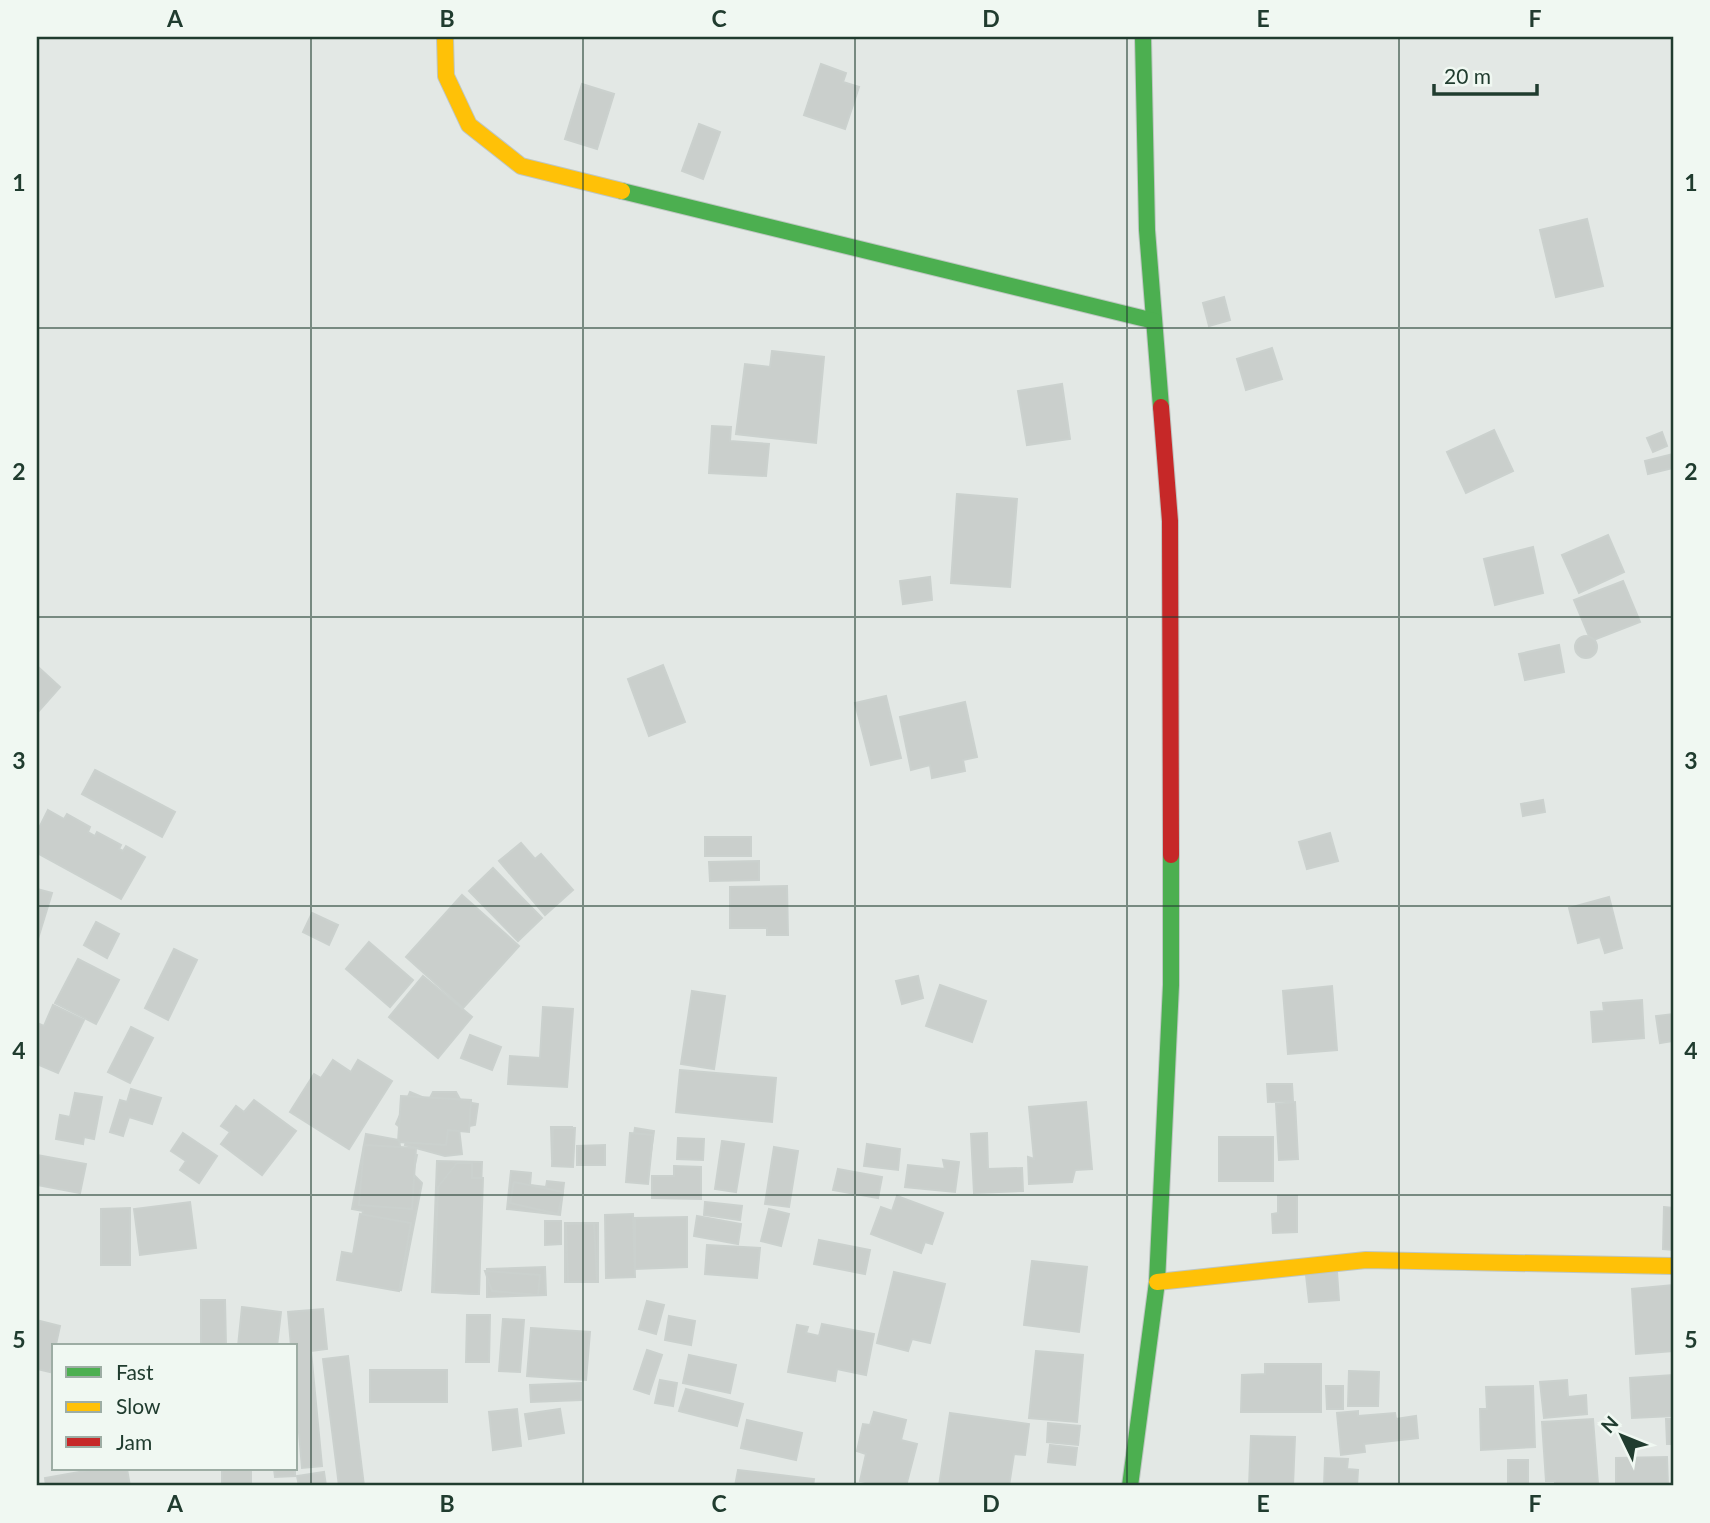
<svg xmlns="http://www.w3.org/2000/svg" width="1710" height="1523" font-family="Lato,sans-serif">
	<style>
		.building { fill: #cacfcc; stroke: #cbd1ce; stroke-width: 2 }
		.lines { fill: none; stroke-linecap: round; stroke-linejoin: round }
		.fast-casing { stroke: #bec6c2; stroke-width: 18 }
		.slow-casing { stroke: #bec6c2; stroke-width: 18 }
		.jam-casing { stroke: #bec6c2; stroke-width: 18 }
		.fast { stroke: #4caf50; stroke-width: 16 }
		.slow { stroke: #ffc107; stroke-width: 16 }
		.jam { stroke: #c62828; stroke-width: 16 }
		.grid { fill: none; stroke: #203c2f; stroke-width: 2; stroke-opacity: 0.55 }
		.neatline { fill: none; stroke: #203c2f; stroke-width: 2.5 }
		.grid-label { font-size: 23px; text-anchor: middle; font-weight: bold; fill: #203c2f }
	</style>
	<rect width="100%" height="100%" fill="#e3e8e5"/>
	<g class="building">
		<path d="M821,64L846,73L843,82L859,87L845,129L804,115Z"/>
		<path d="M582,84L614,94L597,149L565,139Z"/>
		<path d="M699,124L720,132L703,179L682,171Z"/>
		<path d="M1587,219L1603,286L1556,297L1540,230Z"/>
		<path d="M1224,297L1230,320L1209,326L1203,303Z"/>
		<path d="M1272,348L1282,379L1246,390L1237,359Z"/>
		<path d="M772,351L824,357L816,443L736,434L745,364L770,367Z"/>
		<path d="M1062,384L1070,439L1027,445L1018,391Z"/>
		<path d="M712,426L731,427L730,441L769,444L766,476L709,473Z"/>
		<path d="M1494,430L1513,471L1466,493L1447,452Z"/>
		<path d="M1662,432L1667,446L1653,452L1647,438Z"/>
		<path d="M1673,454V468L1648,474L1645,461Z"/>
		<path d="M957,494L1017,499L1010,587L951,583Z"/>
		<path d="M1608,535L1624,572L1579,593L1562,555Z"/>
		<path d="M1533,547L1543,593L1495,605L1484,559Z"/>
		<path d="M930,577L932,600L903,604L900,581Z"/>
		<path d="M1623,581L1640,622L1591,641L1574,600Z"/>
		<circle cx="1586" cy="647" r="11"/>
		<path d="M1559,645L1564,672L1525,680L1519,654Z"/>
		<path d="M663,665L685,722L649,736L628,679Z"/>
		<path d="M37,666L60,687L37,713Z"/>
		<path d="M886,696L901,758L871,765L855,703Z"/>
		<path d="M965,702L977,757L963,760L965,771L932,778L930,765L911,770L900,717Z"/>
		<path d="M95,770L175,812L162,837L82,794Z"/>
		<path d="M1543,800L1545,812L1523,816L1521,804Z"/>
		<path d="M48,810L64,819L67,814L90,827L88,832L95,836L97,832L121,845L119,849L123,851L126,846L145,857L121,899L37,853V832Z"/>
		<path d="M1330,833L1338,861L1307,869L1299,842Z"/>
		<rect x="705" y="837" width="46" height="19"/>
		<path d="M521,843L535,859L541,854L573,890L545,915L499,861Z"/>
		<path d="M759,861V880L710,881L709,862Z"/>
		<path d="M493,868L542,918L518,941L469,891Z"/>
		<path d="M787,886L788,935H767V928H730V887Z"/>
		<path d="M37,889L52,893L37,942Z"/>
		<path d="M462,895L519,946L463,1008L406,957Z"/>
		<path d="M1609,897L1622,948L1605,953L1600,937L1578,943L1569,908Z"/>
		<path d="M312,913L338,925L329,945L303,932Z"/>
		<path d="M96,922L119,934L107,958L84,945Z"/>
		<path d="M369,942L413,980L390,1007L346,969Z"/>
		<path d="M174,949L197,960L168,1020L145,1008Z"/>
		<path d="M78,959L119,980L96,1024L55,1003Z"/>
		<path d="M423,976L472,1017L438,1058L389,1017Z"/>
		<path d="M918,976L923,998L902,1004L896,981Z"/>
		<path d="M940,985L986,1001L972,1042L926,1026Z"/>
		<path d="M1332,986L1337,1050L1288,1054L1283,991Z"/>
		<path d="M692,991L725,996L714,1069L681,1064Z"/>
		<path d="M1642,1000L1644,1038L1593,1042L1591,1012L1604,1011L1603,1003Z"/>
		<path d="M53,1005L84,1020L58,1073L37,1064V1023L44,1026Z"/>
		<path d="M543,1007L573,1009L567,1087L508,1084L510,1056L540,1058Z"/>
		<path d="M1673,1014V1041L1660,1043L1656,1016Z"/>
		<path d="M131,1027L153,1038L130,1083L108,1072Z"/>
		<path d="M470,1035L501,1047L492,1070L461,1058Z"/>
		<path d="M333,1060L351,1072L358,1060L392,1081L349,1149L290,1112L314,1074L321,1078Z"/>
		<path d="M680,1070L776,1078L772,1122L676,1112Z"/>
		<path d="M1267,1084H1292L1293,1101L1268,1102Z"/>
		<path d="M131,1089L161,1098L152,1124L129,1117L123,1136L110,1132L120,1100L127,1102Z"/>
		<path d="M410,1092L429,1100L433,1092H456L461,1101L478,1104L475,1125L459,1128L462,1154L445,1156L405,1145L408,1134L396,1124Z"/>
		<path d="M75,1093L102,1097L94,1139L84,1137L83,1144L56,1139L60,1115L70,1117Z"/>
		<path d="M401,1096L471,1100L469,1132L448,1130L446,1145L398,1142Z"/>
		<path d="M254,1100L296,1131L262,1175L221,1144L230,1132L221,1126L236,1106L244,1112Z"/>
		<path d="M1086,1102L1092,1169L1075,1170L1072,1182L1029,1184L1028,1157L1034,1159L1029,1107Z"/>
		<path d="M1295,1102L1298,1159L1279,1160L1276,1104Z"/>
		<path d="M551,1127H572L573,1158L552,1159Z"/>
		<path d="M553,1128H575L573,1167L552,1166Z"/>
		<path d="M635,1128L654,1131L647,1180L627,1177Z"/>
		<path d="M183,1133L217,1156L199,1183L180,1170L186,1161L171,1151Z"/>
		<path d="M630,1133L653,1135L648,1184L626,1182Z"/>
		<path d="M987,1133L988,1169L1022,1168L1023,1191L974,1193L971,1134Z"/>
		<path d="M366,1134L399,1140L401,1152L417,1155L413,1174L422,1183L401,1290L342,1279L346,1258L354,1259L363,1211L352,1209Z"/>
		<rect x="1219" y="1137" width="54" height="44"/>
		<path d="M678,1138L704,1139L703,1160L677,1159Z"/>
		<path d="M722,1141L744,1144L736,1192L715,1189Z"/>
		<path d="M867,1144L900,1149L898,1170L864,1166Z"/>
		<path d="M364,1145L416,1148L412,1209L359,1205Z"/>
		<path d="M605,1145V1165H577V1146Z"/>
		<path d="M774,1147L798,1151L789,1207L765,1204Z"/>
		<path d="M37,1155L86,1164L80,1193L37,1185Z"/>
		<path d="M943,1160L959,1162L955,1192L905,1187L908,1165L945,1169Z"/>
		<path d="M437,1161L482,1162L477,1294L432,1292Z"/>
		<path d="M457,1163H472V1178H483L479,1294L434,1292L438,1187Z"/>
		<path d="M674,1166L701,1167V1199L652,1198V1176H674Z"/>
		<path d="M838,1169L882,1177L878,1198L833,1190Z"/>
		<path d="M511,1171L531,1173L530,1185L546,1187L547,1181L564,1183L560,1215L507,1209Z"/>
		<path d="M514,1182L563,1192L558,1214L510,1203Z"/>
		<path d="M897,1196L943,1213L932,1244L925,1242L921,1253L871,1234L881,1207L892,1211Z"/>
		<path d="M1278,1196H1297V1232L1273,1233L1272,1214L1278,1213Z"/>
		<path d="M190,1202L196,1248L140,1255L134,1209Z"/>
		<path d="M705,1202L742,1206L740,1220L704,1215Z"/>
		<path d="M1664,1207L1673,1208V1250L1663,1249Z"/>
		<path d="M130,1208V1265H101V1209Z"/>
		<path d="M769,1209L789,1214L781,1246L761,1241Z"/>
		<path d="M360,1214L411,1223L399,1291L337,1280L342,1252L353,1254Z"/>
		<path d="M633,1214L635,1277L606,1278L605,1215Z"/>
		<path d="M697,1216L741,1224L738,1244L694,1236Z"/>
		<path d="M687,1217V1267L635,1269V1218Z"/>
		<path d="M545,1221H561V1244L545,1245Z"/>
		<rect x="565" y="1223" width="33" height="59"/>
		<path d="M594,1223L597,1281L568,1282L566,1224Z"/>
		<path d="M819,1240L870,1250L865,1274L814,1264Z"/>
		<path d="M707,1245L760,1248L757,1278L705,1274Z"/>
		<path d="M1032,1261L1087,1267L1079,1332L1024,1325Z"/>
		<path d="M545,1267L546,1295L487,1297V1269Z"/>
		<path d="M485,1271L540,1275L538,1295L492,1291Z"/>
		<path d="M894,1272L945,1284L930,1343L912,1339L908,1351L877,1343Z"/>
		<path d="M1337,1272L1339,1300L1309,1302L1306,1275Z"/>
		<path d="M1673,1285V1351L1636,1354L1632,1289Z"/>
		<path d="M201,1300H225L226,1346H201Z"/>
		<path d="M647,1301L664,1305L656,1334L639,1329Z"/>
		<path d="M242,1307L281,1312L277,1346H238Z"/>
		<path d="M323,1309L327,1349L311,1351L322,1466L302,1468L296,1397V1346H291L288,1312Z"/>
		<path d="M467,1315H490L489,1362H466Z"/>
		<path d="M669,1316L695,1321L691,1345L665,1340Z"/>
		<path d="M503,1319L524,1320L520,1372L499,1371Z"/>
		<path d="M40,1321L60,1326L50,1372L37,1369V1334Z"/>
		<path d="M822,1324L874,1334L866,1375L837,1369L835,1381L788,1372L797,1325L808,1327L806,1333L819,1336Z"/>
		<path d="M531,1328L590,1332L586,1380L527,1376Z"/>
		<path d="M647,1350L662,1355L649,1394L634,1389Z"/>
		<path d="M1036,1351L1083,1355L1077,1422L1029,1418Z"/>
		<path d="M689,1355L736,1365L730,1393L683,1383Z"/>
		<path d="M348,1356L364,1486H339L323,1359Z"/>
		<path d="M1265,1364H1321V1412H1241L1242,1375L1265,1374Z"/>
		<rect x="370" y="1370" width="77" height="32"/>
		<path d="M1349,1371L1379,1372L1378,1406H1348Z"/>
		<path d="M1673,1375V1416L1632,1418L1630,1378Z"/>
		<path d="M660,1380L677,1383L673,1406L655,1403Z"/>
		<path d="M1567,1380L1568,1397L1586,1395L1587,1414L1544,1418L1540,1382Z"/>
		<path d="M581,1383V1400L531,1402L530,1385Z"/>
		<path d="M1326,1386H1343V1409H1327Z"/>
		<path d="M1533,1386L1535,1447L1481,1450L1480,1409H1487L1486,1387Z"/>
		<path d="M686,1389L743,1404L737,1426L679,1411Z"/>
		<path d="M517,1409L521,1446L493,1450L489,1412Z"/>
		<path d="M560,1409L564,1433L529,1439L525,1414Z"/>
		<path d="M1358,1411V1416L1395,1413L1396,1419L1416,1416L1418,1438L1364,1444L1365,1452L1341,1455L1337,1413Z"/>
		<path d="M874,1412L906,1420L901,1440L917,1444L906,1486H885L860,1481L866,1454L857,1451L863,1424L870,1425Z"/>
		<path d="M950,1413L1029,1424L1025,1455L1014,1454L1009,1486H939Z"/>
		<path d="M1593,1419L1598,1484L1555,1486V1481H1546L1542,1422Z"/>
		<path d="M1666,1419H1673V1444H1667Z"/>
		<path d="M747,1420L802,1433L796,1460L741,1448Z"/>
		<path d="M1048,1423L1080,1426L1078,1445L1047,1442Z"/>
		<path d="M1251,1436L1295,1437L1293,1486H1249Z"/>
		<path d="M1050,1445L1077,1448L1075,1465L1048,1462Z"/>
		<path d="M1667,1457L1668,1486H1616V1458Z"/>
		<path d="M1325,1458L1348,1459L1347,1469L1358,1470L1357,1486H1324Z"/>
		<rect x="1508" y="1460" width="20" height="26"/>
		<path d="M96,1469H127L130,1486H46L45,1478Z"/>
		<rect x="222" y="1469" width="29" height="17"/>
		<path d="M274,1469H295V1476L275,1477Z"/>
		<path d="M738,1470L814,1479L813,1486H735Z"/>
		<path d="M324,1472L326,1486H299L297,1476Z"/>
	</g>
	<g class="lines">
		<g class="fast-casing">
			<g id="fast">
				<path d="M1143,37L1147,230L1161,407"/>
				<path d="M622,191L1154,321"/>
				<path d="M1130,1486L1157,1282L1171,985V855"/>
			</g>
		</g>
		<g class="slow-casing">
			<g id="slow">
				<path d="M445,37L446,76L469,125L521,166L622,191"/>
				<path d="M1157,1282L1366,1260L1673,1266"/>
			</g>
		</g>
		<g class="jam-casing">
			<path id="jam" d="M1161,407L1170,521L1171,855"/>
		</g>
		<use href="#fast" class="fast"/>
		<use href="#slow" class="slow"/>
		<use href="#jam" class="jam"/>
	</g>
	<path class="grid" d="M311,37V1486M583,37V1486M855,37V1486M1127,37V1486M1399,37V1486M37,328H1673M37,617H1673M37,906H1673M37,1195H1673"/>
	<rect width="1710" height="1523" fill="none" stroke="#f0f8f2" stroke-width="77"/>
	<rect x="52" y="1344" width="245" height="126" fill="#f0f8f2" stroke="#9dada4" stroke-width="2"/>
	<rect x="66" y="1367" width="35" height="10" fill="#4caf50" stroke="#9dada4" stroke-width="2"/>
	<text x="116" y="1380" font-size="21" fill="#203c2f">Fast</text>
	<rect x="66" y="1402" width="35" height="10" fill="#ffc107" stroke="#9dada4" stroke-width="2"/>
	<text x="116" y="1414" font-size="21" fill="#203c2f">Slow</text>
	<rect x="66" y="1437" width="35" height="10" fill="#c62828" stroke="#9dada4" stroke-width="2"/>
	<text x="116" y="1450" font-size="21" fill="#203c2f">Jam</text>
	<g transform="translate(1622 1436) rotate(313)" stroke="#f0f8f2" stroke-width="5" paint-order="stroke">
	<path d="M0-5L12 26L0 18L-12 26Z" fill="#203c2f"/>
	<text y="-10" font-size="19" font-weight="bold" text-anchor="middle" fill="#203c2f">N</text>
	</g>
	<path d="M1434 84v10h103v-10" fill="none" stroke="#203c2f" stroke-width="3.5"/>
	<text x="1444" y="84" font-size="21" fill="#203c2f" stroke="#f0f8f2" stroke-width="5" paint-order="stroke">20 m</text>
	<rect x="38" y="38" width="1634" height="1446" class="neatline"/>
	<g class="grid-label">
		<text x="175" y="27">A</text>
		<text x="447" y="27">B</text>
		<text x="719" y="27">C</text>
		<text x="991" y="27">D</text>
		<text x="1263" y="27">E</text>
		<text x="1535" y="27">F</text>
		<text x="19" y="191">1</text>
		<text x="1691" y="191">1</text>
		<text x="19" y="480">2</text>
		<text x="1691" y="480">2</text>
		<text x="19" y="769">3</text>
		<text x="1691" y="769">3</text>
		<text x="19" y="1059">4</text>
		<text x="1691" y="1059">4</text>
		<text x="19" y="1348">5</text>
		<text x="1691" y="1348">5</text>
		<text x="175" y="1512">A</text>
		<text x="447" y="1512">B</text>
		<text x="719" y="1512">C</text>
		<text x="991" y="1512">D</text>
		<text x="1263" y="1512">E</text>
		<text x="1535" y="1512">F</text>
	</g>
</svg>
